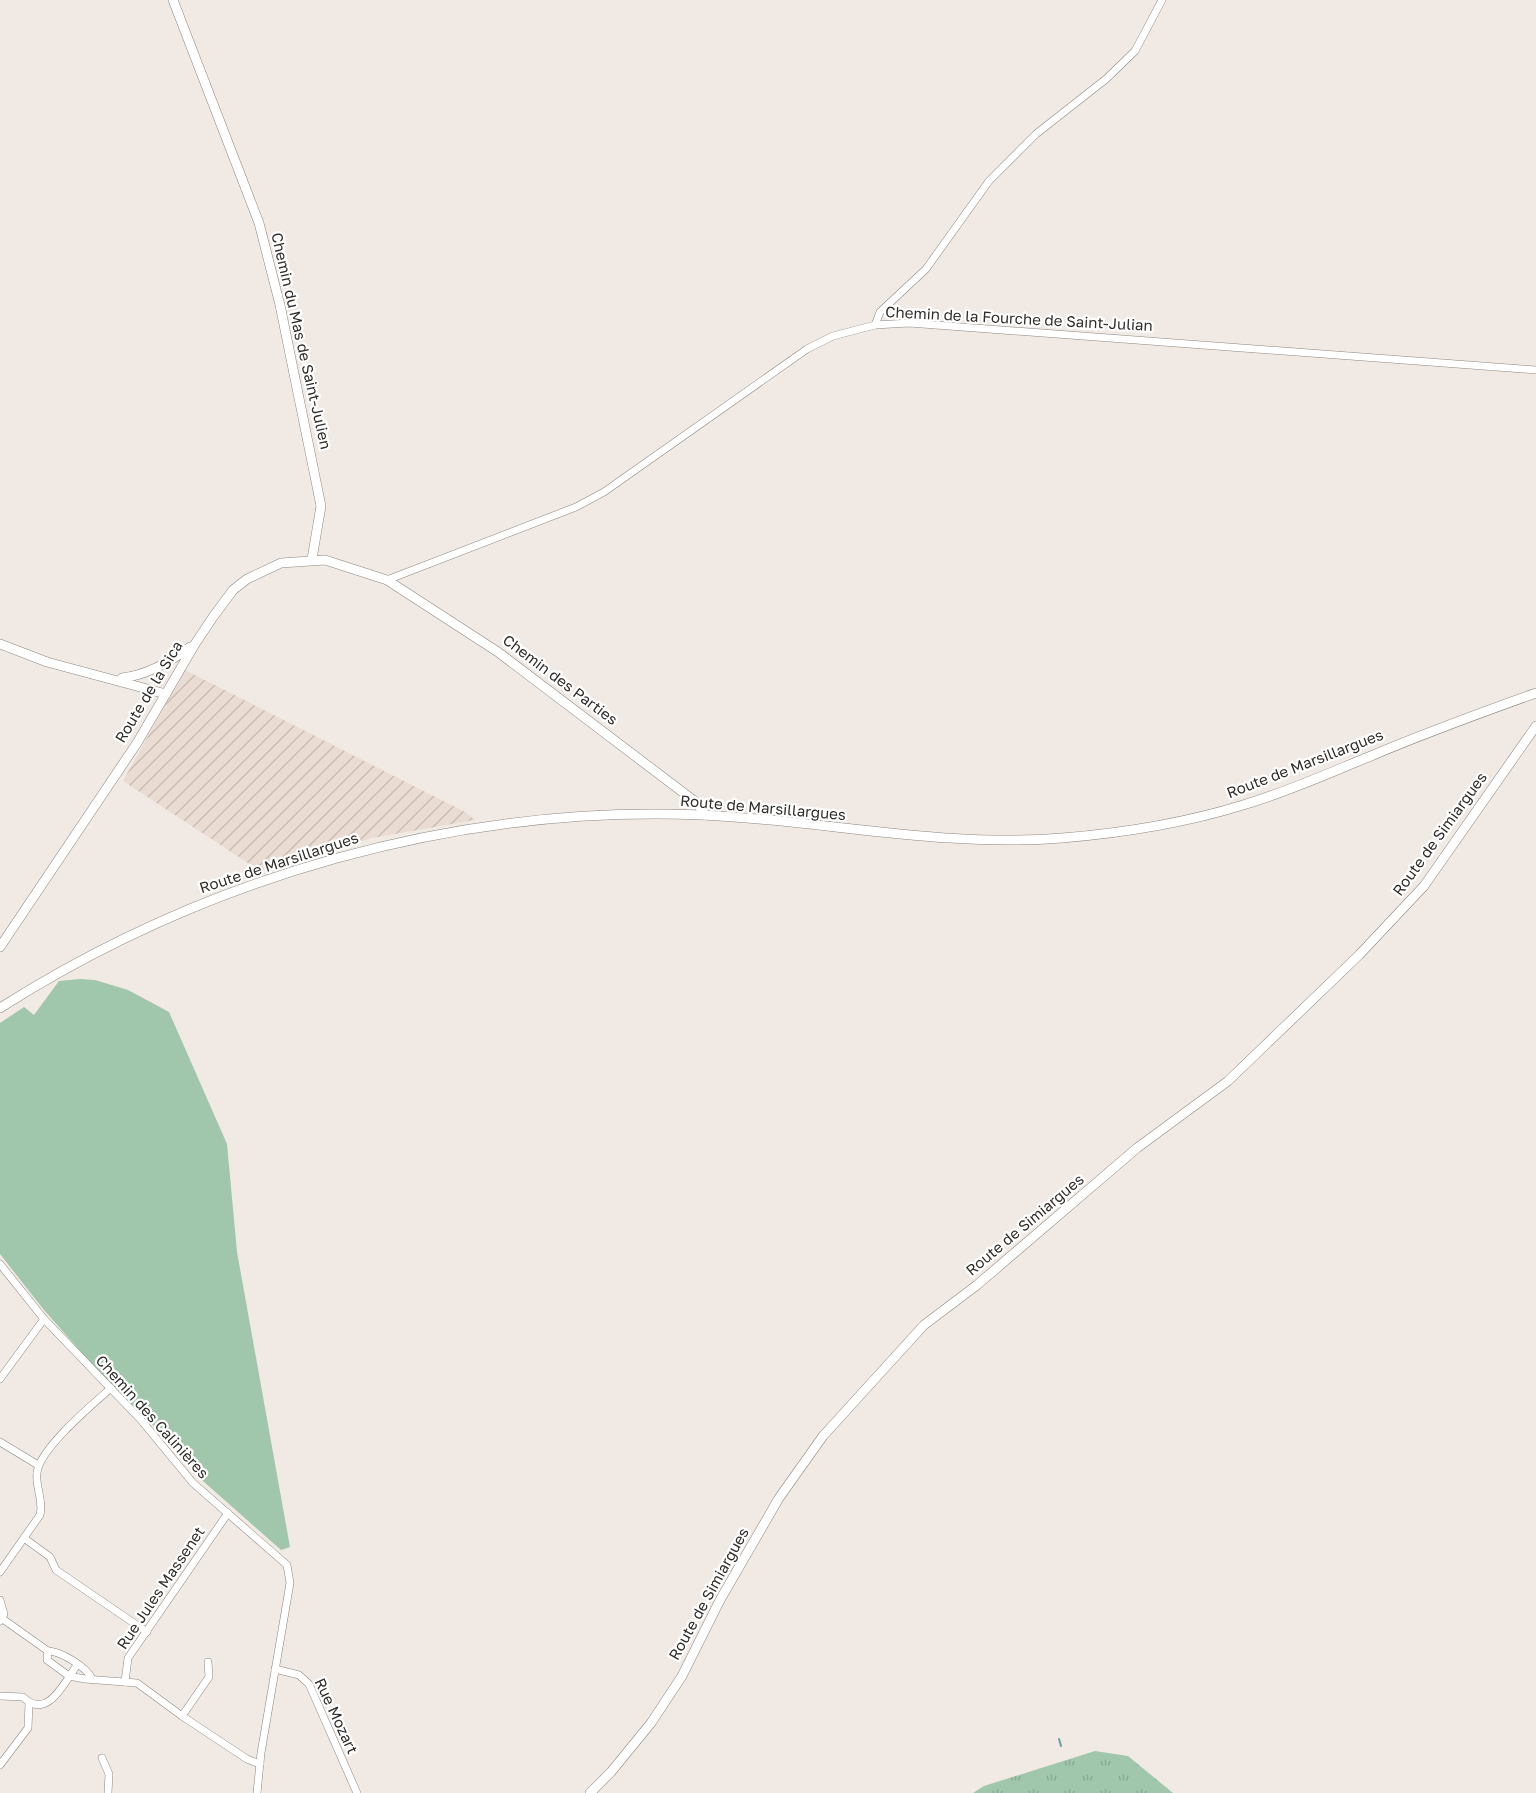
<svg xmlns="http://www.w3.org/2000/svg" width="1536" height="1793" font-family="'Golos Text',sans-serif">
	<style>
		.industrial { fill: url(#industrial-furrows) }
		.grass { fill: url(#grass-tufts) }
		.pitch { fill: #a0c6ac }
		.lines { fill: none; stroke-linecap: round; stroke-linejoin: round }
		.stream { stroke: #699dad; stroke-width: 2 }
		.street-casing { stroke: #8c8680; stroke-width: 8 }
		.secondary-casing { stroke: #8c8680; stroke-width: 10 }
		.street { stroke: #fff; stroke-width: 7 }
		.secondary { stroke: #fff; stroke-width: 9 }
		.labels { text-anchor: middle; stroke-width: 4.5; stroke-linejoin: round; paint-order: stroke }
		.street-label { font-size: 15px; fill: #302d2b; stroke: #fff }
	</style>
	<defs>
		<pattern id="industrial-furrows" width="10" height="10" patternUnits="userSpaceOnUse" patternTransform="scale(1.5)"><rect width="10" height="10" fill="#eadcd2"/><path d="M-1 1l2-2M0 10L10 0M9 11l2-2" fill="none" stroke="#c9bdb4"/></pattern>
		<pattern id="grass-tufts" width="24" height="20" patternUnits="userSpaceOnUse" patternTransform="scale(1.5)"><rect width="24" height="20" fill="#a0c6ac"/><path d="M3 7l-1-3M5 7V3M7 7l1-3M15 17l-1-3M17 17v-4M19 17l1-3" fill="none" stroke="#8aaa94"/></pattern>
	</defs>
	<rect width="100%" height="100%" fill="#f1eae4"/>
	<path class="industrial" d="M185,670L465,812L475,820L372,838L260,871L123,781Z"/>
	<path class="grass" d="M1095,1751L1128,1756L1173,1793H973L984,1786Z"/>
	<path class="pitch" d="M80,979L95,980L128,990L169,1012L227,1144L237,1252L290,1547L281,1550L203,1481L150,1422L97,1370L44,1310L0,1254V1023L24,1007L34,1015L59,981Z"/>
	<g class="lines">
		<path class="stream" d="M1059,1739L1061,1746"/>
		<g class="street-casing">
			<g id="street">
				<path d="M875,325L880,312L926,269L989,181L1036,134L1106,79L1135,51L1162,0"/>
				<path d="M387,580L576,507L604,492L807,349L833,336L875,325L909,323L1536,370"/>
				<path d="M0,1264L44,1319L141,1420L193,1483L287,1565L290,1583L261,1753L257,1793"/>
				<path d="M0,1379L44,1319"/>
				<path d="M0,1442L38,1465"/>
				<path d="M24,1538L50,1557L56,1570L147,1632"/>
				<path d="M0,1572L40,1515C44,1500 35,1487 37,1473C39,1449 93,1404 111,1388"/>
				<path d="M0,1600L4,1614L0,1621"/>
				<path d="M0,1617L48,1651C60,1651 87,1667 92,1679"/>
				<path d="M48,1651L47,1660L69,1676L85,1679L137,1683L182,1716L247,1759L260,1764"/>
				<path d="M275,1669L299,1675L309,1684L357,1793"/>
				<path d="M125,1682L128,1658L228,1513"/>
				<path d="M0,1696L23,1697C47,1721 64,1683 77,1665"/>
				<path d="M182,1716L209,1677L208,1662"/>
				<path d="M102,1758L109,1774L108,1793"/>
				<path d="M0,1765L28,1728L29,1704"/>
			</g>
		</g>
		<g class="secondary-casing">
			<g id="secondary">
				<path d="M173,0L259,223L280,305L321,506L312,559"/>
				<path d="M0,644L47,662L166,694"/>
				<path d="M122,678C146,675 170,662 190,647"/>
				<path d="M0,947L137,743L195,644L213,617L233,590L247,579L281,563L325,560L387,580L498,652L697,803L705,815"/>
				<path d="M0,1008C208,876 455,805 702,815C822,820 941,848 1062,838C1123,833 1185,823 1243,805C1287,792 1329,773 1371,756C1425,733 1480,713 1536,693"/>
				<path d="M590,1793L611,1772L651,1723L682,1676L720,1600L779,1498L823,1436L924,1325L977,1285L1137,1148L1228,1081L1359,955L1424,886L1536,726"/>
			</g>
		</g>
		<use href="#street" class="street"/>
		<use href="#secondary" class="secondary"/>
	</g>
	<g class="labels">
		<g class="street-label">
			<text transform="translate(1019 319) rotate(3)" y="5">Chemin de la Fourche de Saint-Julian</text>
			<text transform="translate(301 341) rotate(77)" y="5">Chemin du Mas de Saint-Julien</text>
			<text transform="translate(560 680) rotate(37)" y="5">Chemin des Parties</text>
			<text transform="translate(149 692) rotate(-59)" y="5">Route de la Sica</text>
			<text transform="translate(1305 764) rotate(-21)" y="5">Route de Marsillargues</text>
			<text transform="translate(763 808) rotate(5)" y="5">Route de Marsillargues</text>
			<text transform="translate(1440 834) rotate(-54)" y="5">Route de Simiargues</text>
			<text transform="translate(279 863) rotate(-18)" y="5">Route de Marsillargues</text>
			<text transform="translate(1025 1225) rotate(-40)" y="5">Route de Simiargues</text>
			<text transform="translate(152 1417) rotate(48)" y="5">Chemin des Calinières</text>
			<text transform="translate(161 1588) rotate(-56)" y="5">Rue Jules Massenet</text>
			<text transform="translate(709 1594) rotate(-61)" y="5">Route de Simiargues</text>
			<text transform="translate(336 1716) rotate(65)" y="5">Rue Mozart</text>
		</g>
	</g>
</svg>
